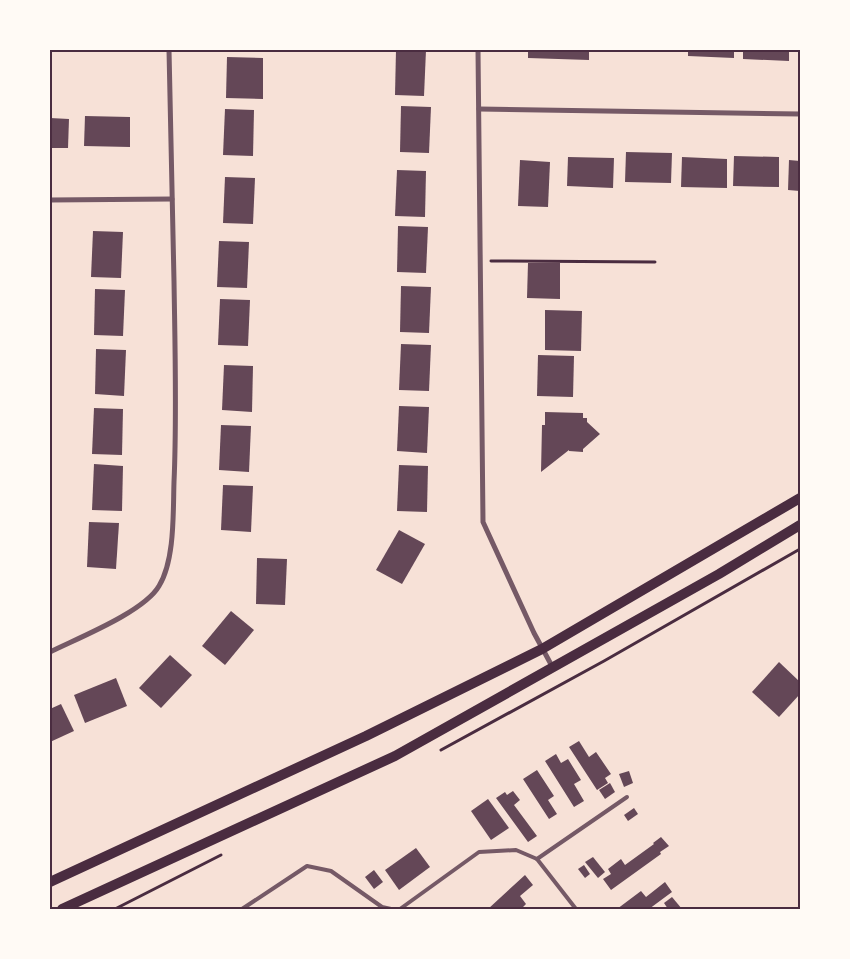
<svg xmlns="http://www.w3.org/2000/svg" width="850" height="959" font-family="Barlow,sans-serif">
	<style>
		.building { fill: #644757 }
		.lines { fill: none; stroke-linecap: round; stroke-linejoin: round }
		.path { stroke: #4a2c40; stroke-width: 3 }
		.service { stroke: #755966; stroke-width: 4 }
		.minor { stroke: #755966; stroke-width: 5 }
		.secondary { stroke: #4a2c40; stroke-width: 10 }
		.neatline { fill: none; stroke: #4a2c40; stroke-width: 2 }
	</style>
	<rect width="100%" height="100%" fill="#f7e1d7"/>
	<g class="building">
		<path d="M396,50H426L424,96L395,95Z"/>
		<path d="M528,50H589V60L528,58Z"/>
		<path d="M688,50H734V58L688,56Z"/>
		<path d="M743,50H789V61L743,59Z"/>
		<path d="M227,57L263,58V99L226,98Z"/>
		<path d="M401,106L431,107L429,153L400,152Z"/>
		<path d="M225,109L254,110L253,156L223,155Z"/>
		<path d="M85,116L130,117V147L84,146Z"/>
		<path d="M50,118L69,119L68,148H50Z"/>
		<path d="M626,152L672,153L671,183L625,182Z"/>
		<path d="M734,156L779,157V187L733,186Z"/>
		<path d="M568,157L614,158L613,188L567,186Z"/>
		<path d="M682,157L727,159V188L681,187Z"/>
		<path d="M520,160L550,162L548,207L518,206Z"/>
		<path d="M789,160L800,161V191L788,190Z"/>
		<path d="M397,170L426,171L425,217L395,216Z"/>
		<path d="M225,177L255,178L253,224L223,223Z"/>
		<path d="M398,226L428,227L426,273L397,272Z"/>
		<path d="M93,231L123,232L121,278L91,277Z"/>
		<path d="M219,241L249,242L247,288L217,287Z"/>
		<path d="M528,263H560V299L527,298Z"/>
		<path d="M401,286L431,287L429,333L400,332Z"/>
		<path d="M95,289L125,290L123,336L94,335Z"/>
		<path d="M220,299L250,300L248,346L218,345Z"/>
		<path d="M545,310L582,311L581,351L545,350Z"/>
		<path d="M401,344L431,345L429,391L399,390Z"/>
		<path d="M96,349L126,350L124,396L95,394Z"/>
		<path d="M538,355L574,356L573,397L537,396Z"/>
		<path d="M224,365L253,366L252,412L222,410Z"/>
		<path d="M399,406L429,407L427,453L397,451Z"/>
		<path d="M94,408L123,409L122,455L92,454Z"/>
		<path d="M545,412L583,413V418H587V422L600,434L583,449V452L569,451V450L541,472L542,425H545Z"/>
		<path d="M221,425L251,426L249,472L219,470Z"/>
		<path d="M94,464L123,466L122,511L92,510Z"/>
		<path d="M399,465L428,466L427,512L397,511Z"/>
		<path d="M223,485L253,486L251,532L221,530Z"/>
		<path d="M89,522L119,523L116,569L87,567Z"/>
		<path d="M399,530L425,544L402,584L376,570Z"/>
		<path d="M257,558L287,559L285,605L256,604Z"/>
		<path d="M231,611L254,630L225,665L202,646Z"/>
		<path d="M170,655L192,675L161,708L139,688Z"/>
		<path d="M779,662L800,682V694L779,717L752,692Z"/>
		<path d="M116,678L127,706L85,723L74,695Z"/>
		<path d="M61,704L74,731L50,742V709Z"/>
		<path d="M579,741L589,757L596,752L611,774L605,778L608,783L597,790L569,747Z"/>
		<path d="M556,754L561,763L568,759L581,780L574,784L584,801L574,807L545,761Z"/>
		<path d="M537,770L554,796L548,800L557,814L549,819L523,779Z"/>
		<path d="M629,771L633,783L624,787L619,774Z"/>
		<path d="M610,783L615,792L605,799L599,790Z"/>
		<path d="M513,791L520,800L514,805L537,836L528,842L496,798L505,792L507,795Z"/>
		<path d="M488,799L509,828L491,840L471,811Z"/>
		<path d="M634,808L638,814L628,821L624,815Z"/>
		<path d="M661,837L669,846L660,852L661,854L611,890L603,879L611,874L608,869L621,859L625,865L654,844L653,843Z"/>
		<path d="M416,848L430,867L399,890L385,870Z"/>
		<path d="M593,857L605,872L598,878L585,862Z"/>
		<path d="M584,865L590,874L585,878L578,869Z"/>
		<path d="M374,870L383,882L374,889L365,877Z"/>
		<path d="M525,875L533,885L520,896L526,904L521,909H488Z"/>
		<path d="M665,882L672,892L649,909H617L641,891L646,897Z"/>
		<path d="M672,897L682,909H668L664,903Z"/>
	</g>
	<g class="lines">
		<g class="path">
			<path d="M491,261L655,262"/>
			<path d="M441,750L604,661L800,549"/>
			<path d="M115,909L221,855"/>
		</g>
		<g class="service">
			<path d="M537,859L627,797"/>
			<path d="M242,909L307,866L331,871L382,907L391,909"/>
			<path d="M400,909L479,852L516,850L537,859L576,909"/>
		</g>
		<g class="minor">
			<path d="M478,50L483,522L534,633L553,668"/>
			<path d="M479,109L800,114"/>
			<path d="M50,200L172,199"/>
			<path d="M50,652C78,638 144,612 159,586C175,560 173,512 174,482C177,415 175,348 174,281C173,204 171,127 169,50"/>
		</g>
		<g class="secondary">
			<path d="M50,882L366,736L542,649L800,498"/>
			<path d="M62,909L395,756L719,574L800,525"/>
		</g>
	</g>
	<rect width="850" height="959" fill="none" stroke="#fffaf5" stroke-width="102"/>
	<rect x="51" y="51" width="748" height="857" class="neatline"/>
</svg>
